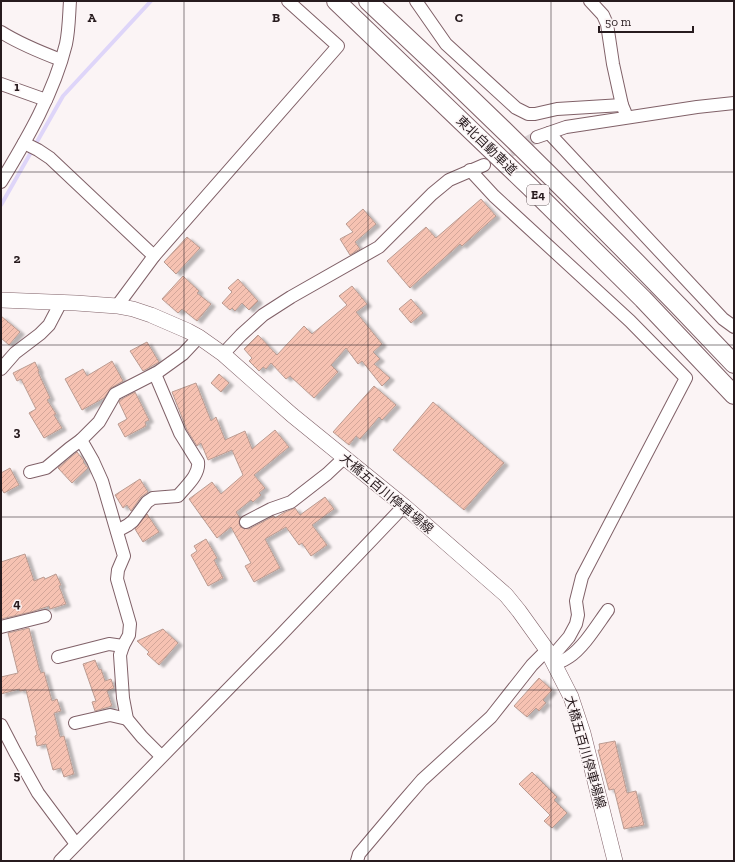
<svg xmlns="http://www.w3.org/2000/svg" width="735" height="862" font-family="'Zilla Slab','Noto Sans JP',serif">
	<style>
		.lines { fill: none; stroke-linecap: round; stroke-linejoin: round }
		.stream { stroke: #ded5f9; stroke-width: 4 }
		.building { fill: url(#building-hatch); stroke: #ba9b91; filter: url(#shadow) }
		.minor-tunnel { stroke: #dbd3d5; stroke-width: 12; stroke-dasharray: 12 6; stroke-linecap: butt }
		.minor-casing { stroke: #806168; stroke-width: 14 }
		.major-casing { stroke: #806168; stroke-width: 16 }
		.highway-casing { stroke: #806168; stroke-width: 20 }
		.minor { stroke: #fff; stroke-width: 12 }
		.major { stroke: #fff; stroke-width: 15 }
		.highway { stroke: #fff; stroke-width: 18 }
		.grid { fill: none; stroke: #271b1e; stroke-width: 1; stroke-opacity: 0.55 }
		.labels { text-anchor: middle; stroke-width: 3; stroke-linejoin: round; paint-order: stroke }
		.shield { fill: #fbf4f5; stroke: #675c5e; stroke-width: 1 }
		.shield-label { font-size: 12px; font-weight: bold; fill: #271b1e }
		.street-label { font-size: 13px; fill: #271b1e; stroke: #fbf4f5 }
		.grid-label { font-size: 13px; text-anchor: middle; font-weight: bold; fill: #271b1e; stroke: #fbf4f5; stroke-width: 3; stroke-linejoin: round; paint-order: stroke }
	</style>
	<defs>
		<pattern id="building-hatch" width="6" height="6" patternUnits="userSpaceOnUse"><rect width="6" height="6" fill="#f6c2b2"/><path d="M-1 1l2-2M0 6l6-6M5 7l2-2" fill="none" stroke="#d3a699"/></pattern>
		<filter id="shadow"><feDropShadow dx="4.5" dy="2.5" stdDeviation="1" flood-color="#0004"/></filter>
	</defs>
	<rect width="100%" height="100%" fill="#fbf4f5"/>
	<g class="lines">
		<path class="stream" d="M1,205L63,96L151,1"/>
	</g>
	<g class="building">
		<path d="M481,199L496,216L462,246L460,244L410,288L387,261L426,227L436,238Z"/>
		<path d="M363,209L376,224L355,242L360,249L350,255L340,239L353,232L346,224Z"/>
		<path d="M187,237L200,248L176,274L164,262Z"/>
		<path d="M183,276L199,291L197,293L211,304L197,321L182,309L178,313L162,299Z"/>
		<path d="M238,279L258,301L249,310L242,303L235,311L232,308L230,310L222,303L232,292L228,288Z"/>
		<path d="M352,286L367,304L356,312L382,344L373,352L380,359L374,364L390,378L382,386L362,361L358,364L346,348L331,365L338,372L314,398L290,376L286,379L271,363L266,369L263,367L259,371L249,361L252,358L244,349L258,335L277,355L304,326L312,334L347,305L339,296Z"/>
		<path d="M411,299L423,313L411,323L399,309Z"/>
		<path d="M1,316L20,332L9,345L1,338Z"/>
		<path d="M147,342L159,362L143,371L130,351Z"/>
		<path d="M112,361L123,381L111,388L104,398L82,410L65,379L83,369L87,376Z"/>
		<path d="M35,362L39,371L38,372L50,398L47,400L56,414L54,415L62,428L44,438L29,413L36,409L21,379L17,381L13,373Z"/>
		<path d="M219,374L229,383L221,392L211,383Z"/>
		<path d="M196,383L211,421L216,417L225,440L245,431L252,449L275,430L289,447L254,475L265,488L259,493L261,495L253,502L251,500L236,512L240,518L239,522L240,526L242,528L249,529L274,516L275,518L283,513L295,508L300,515L325,497L334,509L312,525L327,545L311,556L302,543L299,545L286,527L265,539L280,568L254,582L245,566L251,563L231,527L217,538L189,499L212,482L221,494L243,475L232,450L208,460L201,443L197,446L187,430L172,392Z"/>
		<path d="M374,386L396,405L382,420L379,417L360,439L356,436L349,445L333,432Z"/>
		<path d="M135,392L149,420L145,422L146,426L125,437L118,424L127,419L119,402L120,400Z"/>
		<path d="M433,402L504,463L464,510L393,450Z"/>
		<path d="M77,452L84,461L83,462L88,468L72,483L58,468Z"/>
		<path d="M10,468L19,485L4,493L1,488V473Z"/>
		<path d="M140,479L148,492L141,497L131,511L127,505L123,508L115,495Z"/>
		<path d="M147,514L159,532L143,542L135,529Z"/>
		<path d="M206,539L217,558L214,560L223,578L208,586L191,555L197,551L194,546Z"/>
		<path d="M25,554L34,581L44,577L45,579L56,574L61,585L59,586L66,604L50,609L49,606L31,612L1,619V562Z"/>
		<path d="M29,628L39,668L41,673L44,672L52,701L57,699L61,711L54,713L60,737L64,736L74,774L64,777L61,768L53,770L46,744L37,746L35,736L37,735L26,690L20,691L19,689L1,694V677L18,673L8,633Z"/>
		<path d="M163,629L178,643L159,665L147,654L149,652L137,641Z"/>
		<path d="M95,660L99,670L101,669L105,681L111,679L114,688L107,691L112,706L95,711L92,702L96,701L83,664Z"/>
		<path d="M539,678L552,690L543,700L546,703L539,711L536,708L527,717L514,706Z"/>
		<path d="M615,741L627,793L636,791L644,825L624,829L614,789L609,790L598,750H600L599,744Z"/>
		<path d="M532,772L557,797L554,800L567,813L552,828L544,821L550,815L519,784Z"/>
	</g>
	<g class="lines">
		<path class="minor-tunnel" d="M494,160L537,137"/>
		<g class="minor-casing">
			<g id="minor">
				<path d="M416,1L446,44L516,108L528,114H535L557,109L622,105"/>
				<path d="M590,1L603,15L607,24L613,64L622,105L625,112"/>
				<path d="M1,32C20,44 40,52 61,60"/>
				<path d="M1,84L46,100"/>
				<path d="M549,133L723,319L734,327"/>
				<path d="M537,137L566,127L697,107L734,103"/>
				<path d="M24,143L38,150L50,158L154,256"/>
				<path d="M470,170L494,196L630,321L686,378L582,577L576,601L578,615L576,624L569,637L551,658"/>
				<path d="M1,182C27,139 54,93 66,44C69,30 69,15 70,1"/>
				<path d="M117,306L154,256L338,46L288,1"/>
				<path d="M223,354L241,335L263,315L291,297L379,247L432,194L449,180L484,165"/>
				<path d="M1,369L15,353L40,334L49,325L61,302"/>
				<path d="M30,472L46,468L70,448L81,440"/>
				<path d="M246,522L271,509L291,502L327,474L344,458"/>
				<path d="M117,531L128,525L133,521L147,502L153,498L178,496C185,487 200,475 198,462L180,433L155,374"/>
				<path d="M1,627L45,616"/>
				<path d="M58,657L109,644L123,646"/>
				<path d="M555,664C560,662 565,660 569,657C584,647 597,625 608,610"/>
				<path d="M75,723L110,715L127,719"/>
				<path d="M1,725L15,752L38,793L76,844"/>
				<path d="M161,756L142,737L127,719L123,698L120,655L123,646L129,635L130,624L117,579L118,570L124,556L102,481L93,461L81,440L99,422L115,394L158,372L183,354L199,337"/>
				<path d="M60,861L277,639L404,506"/>
				<path d="M357,861L359,854L402,803L422,780L491,717L532,665L547,650"/>
			</g>
		</g>
		<g class="major-casing">
			<path id="major" d="M1,300L76,303L117,306L133,309L151,315L188,331L199,337L223,354L292,415L404,506L506,595L519,611L547,650L571,697L583,733L615,861"/>
		</g>
		<g class="highway-casing">
			<g id="highway">
				<path d="M336,1L530,187L643,299L734,395"/>
				<path d="M368,1C494,118 616,239 734,364"/>
			</g>
		</g>
		<use href="#minor" class="minor"/>
		<use href="#major" class="major"/>
		<use href="#highway" class="highway"/>
	</g>
	<path class="grid" d="M184,1V861M368,1V861M551,1V861M1,172H734M1,345H734M1,517H734M1,690H734"/>
	<g class="labels">
		<rect class="shield" x="527" y="185" width="22" height="20" rx="3"/>
		<g class="shield-label">
			<text x="538" y="199">E4</text>
		</g>
		<g class="street-label">
			<text transform="translate(487 145) rotate(44)" y="5">東北自動車道</text>
			<text transform="translate(387 493) rotate(40)" y="5">大橋五百川停車場線</text>
			<text transform="translate(586 752) rotate(74)" y="5">大橋五百川停車場線</text>
		</g>
	</g>
	<g class="grid-label">
		<text x="92" y="22">A</text>
		<text x="276" y="22">B</text>
		<text x="459" y="22">C</text>
		<text x="17" y="91">1</text>
		<text x="17" y="263">2</text>
		<text x="17" y="436">3</text>
		<text x="17" y="608">4</text>
		<text x="17" y="780">5</text>
	</g>
	<rect width="735" height="862" fill="none" stroke="#271b1e" stroke-width="4"/>
	<path d="M599 26v6h94v-6" fill="none" stroke="#271b1e" stroke-width="2"/>
	<text x="605" y="26" font-size="12" fill="#271b1e" stroke="#fbf4f5" stroke-width="3" paint-order="stroke">50 m</text>
</svg>
